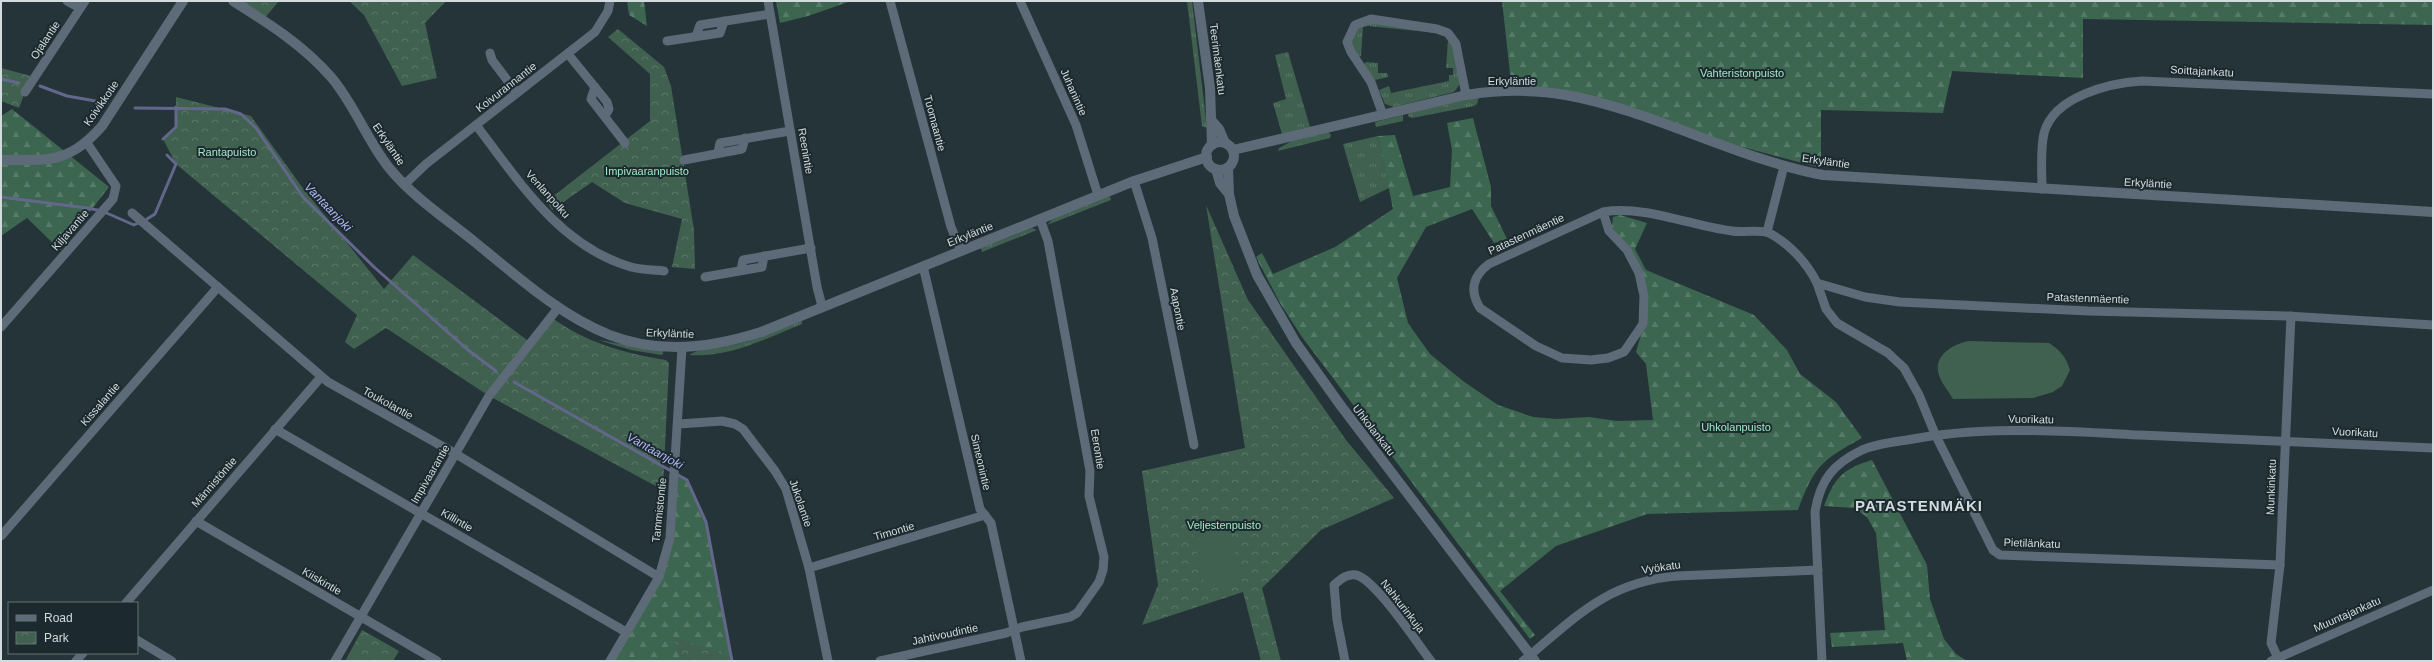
<svg xmlns="http://www.w3.org/2000/svg" width="2434" height="662" font-family="Helvetica,sans-serif">
	<style>
		.grass { fill: url(#grass-tufts) }
		.forest { fill: url(#forest-firs) }
		.park { fill: url(#park-crowns) }
		.pitch { fill: #40614f }
		.lines { fill: none; stroke-linecap: round; stroke-linejoin: round }
		.stream { stroke: #64678c; stroke-width: 3 }
		.minor { stroke: #5d6a77; stroke-width: 9 }
		.tertiary { stroke: #5d6a77; stroke-width: 10 }
		.labels { text-anchor: middle; stroke-width: 4; stroke-linejoin: round; paint-order: stroke }
		.street-label { font-size: 11px; fill: #d2dbde; stroke: #1c2a2f }
		.park-label { font-size: 11px; fill: #a2e8c2; stroke: #1c2a2f }
		.water-label { font-size: 12px; font-style: italic; fill: #b4b9f7; stroke: #1c2a2f }
		.district-label { font-size: 15px; font-weight: bold; letter-spacing: 1px; fill: #d2dbde; stroke: #1c2a2f }
	</style>
	<defs>
		<pattern id="grass-tufts" width="24" height="20" patternUnits="userSpaceOnUse"><rect width="24" height="20" fill="#40614f"/><path d="M3 7l-1-3M5 7V3M7 7l1-3M15 17l-1-3M17 17v-4M19 17l1-3" fill="none" stroke="#5b7768"/></pattern>
		<pattern id="forest-firs" width="22" height="20" patternUnits="userSpaceOnUse"><rect width="22" height="20" fill="#3c6650"/><path d="M5 1l3.5 6h-7zM16 11l3.5 6h-7z" fill="#577b69"/></pattern>
		<pattern id="park-crowns" width="20" height="18" patternUnits="userSpaceOnUse"><rect width="20" height="18" fill="#40614f"/><path d="M2 6a3 3 0 1 1 6 0M12 15a3 3 0 1 1 6 0" fill="none" stroke="#5b7768"/></pattern>
	</defs>
	<rect width="100%" height="100%" fill="#253439"/>
	<g class="grass">
		<path d="M1187,1H1192L1207,128L1202,126Z"/>
		<path d="M1368,22L1437,31L1452,38L1460,84L1454,92L1394,107L1385,104L1379,90L1389,86L1391,93L1449,81V75H1453V68H1446L1448,40L1446,37L1437,33L1368,26L1363,27L1361,56L1357,58C1345,41 1351,31 1368,22Z"/>
		<path d="M1288,52L1310,127L1282,134L1273,103L1286,99L1275,55Z"/>
		<path d="M1366,62L1378,63V73H1387L1388,77L1375,80L1363,65Z"/>
		<path d="M1479,97L1477,104L1474,106L1412,118L1408,116L1409,113Z"/>
		<path d="M1403,115V121L1376,127L1375,122Z"/>
		<path d="M1328,132L1331,135L1330,138L1278,151L1279,148L1292,141Z"/>
		<path d="M1378,136L1389,188L1360,202L1343,144Z"/>
		<path d="M1110,196L1111,200L1047,225L1053,219Z"/>
		<path d="M1032,228L1037,230L982,252L981,248Z"/>
		<path d="M802,320V324C767,338 729,358 690,355C698,348 717,349 728,346C754,341 778,330 802,320Z"/>
		<path d="M598,340L663,351V354L661,355L631,350Z"/>
	</g>
	<g class="forest">
		<path d="M627,1H644L647,26L629,15Z"/>
		<path d="M776,1H851L808,16L780,23Z"/>
		<path d="M1502,1H2433V25L2083,19V78L1952,71L1943,113L1821,110V168L1693,134L1616,108L1512,91Z"/>
		<path d="M12,109L109,187L60,250L27,218L1,236V116Z"/>
		<path d="M1473,118L1491,187V206L1507,239L1494,243L1472,209L1426,227L1397,278L1408,323L1430,354L1463,381L1498,405L1533,417L1556,419L1589,417L1617,421L1653,420L1646,364L1636,352L1647,314L1643,289L1646,286L1640,267L1612,227L1613,217L1620,215L1647,223L1635,249L1646,270L1754,315L1787,350L1800,374L1836,402L1862,438C1822,460 1814,466 1798,510L1647,514L1556,546L1500,591L1535,635L1530,639L1302,337L1280,303L1256,257L1262,253L1273,274L1335,247L1393,209L1378,136L1395,135L1413,196L1450,187L1452,150L1447,123Z"/>
		<path d="M1872,460L1927,565L1930,599L1944,639L1956,654L1967,661H1907L1903,643L1832,647L1830,633L1885,630L1876,533L1867,517L1854,508L1824,506C1835,477 1843,469 1872,460Z"/>
		<path d="M669,474L687,480L706,522L732,661H615L623,642L664,573L673,513Z"/>
	</g>
	<g class="park">
		<path d="M233,1H279L263,20Z"/>
		<path d="M349,1H446L425,23L437,78L402,86L364,15Z"/>
		<path d="M618,29L664,67L671,86L694,230L695,269L672,267L682,219L625,203L592,182L552,210L547,201L650,121V74L608,37Z"/>
		<path d="M1,68L35,77L25,92L19,108L1,101Z"/>
		<path d="M176,97L251,116L302,187L384,289L413,255L531,343L551,317C586,343 624,353 666,360L669,363L663,490L489,396L386,328L354,349L345,342L357,315L176,164L163,139L176,127Z"/>
		<path d="M1206,205L1248,300L1346,440L1394,498L1321,530L1262,588L1281,661H1261L1243,592L1142,625L1158,585L1142,471L1245,448Z"/>
		<path d="M362,630L399,651L393,661H345Z"/>
		<path d="M672,636L731,657L732,661H681Z"/>
	</g>
	<g class="pitch">
		<path d="M1968,341L2049,343C2060,350 2066,357 2070,370L2062,386L2053,392L2033,398L1953,399C1949,392 1943,385 1940,378C1931,357 1951,345 1968,341Z"/>
		<path d="M1228,520L1242,582L1206,590L1191,528Z"/>
	</g>
	<g class="lines">
		<g class="stream">
			<path d="M1,79L19,83"/>
			<path d="M40,86L67,96L107,103"/>
			<path d="M135,108L225,109L241,114L256,128L303,197L374,267L468,350L496,371"/>
			<path d="M163,139L176,127V107"/>
			<path d="M1,197L87,208L102,211L134,225L138,223"/>
			<path d="M147,219L155,214L176,164L167,155"/>
			<path d="M514,382L687,480L706,522L732,661"/>
		</g>
		<g class="minor">
			<path d="M67,1L80,8"/>
			<path d="M768,1L817,287L822,306"/>
			<path d="M890,1L951,227L961,251"/>
			<path d="M1020,1L1076,125L1098,195"/>
			<path d="M696,36L700,25L770,14"/>
			<path d="M667,41L720,33L724,21"/>
			<path d="M490,53L492,60L517,93"/>
			<path d="M568,54L607,102L609,109L605,116"/>
			<path d="M595,87L591,99L625,143"/>
			<path d="M25,92L85,1"/>
			<path d="M1383,115L1371,82L1351,52L1347,42L1355,25L1371,19L1437,29L1448,33L1456,44L1466,95"/>
			<path d="M476,125C519,181 559,246 631,267C642,270 654,270 664,271"/>
			<path d="M718,153L720,143L790,131"/>
			<path d="M684,160L742,149L745,138"/>
			<path d="M1134,181L1152,238L1194,445"/>
			<path d="M405,184L426,164L595,32L608,11L610,1"/>
			<path d="M2042,189C2042,171 2040,151 2044,133C2054,96 2110,83 2142,81L2433,94"/>
			<path d="M1603,212L1609,231L1627,250L1639,273L1644,296L1643,324L1624,352L1608,358L1591,360L1562,358L1536,346L1480,308C1469,290 1473,276 1489,264L1603,212C1646,205 1690,226 1732,231C1742,233 1760,229 1769,233C1789,243 1807,263 1817,283L1865,297L1900,302L2088,311L2288,316L2433,325"/>
			<path d="M132,213L328,382L456,454L659,577"/>
			<path d="M1767,232L1784,166"/>
			<path d="M923,266L980,509L991,523L1021,661"/>
			<path d="M741,270L743,260L811,248"/>
			<path d="M705,277L762,267L764,256"/>
			<path d="M1817,283L1826,309L1837,323L1888,353L1904,368L1919,395L1935,434L1993,550L2000,555L2280,565"/>
			<path d="M1,327L113,199L116,186L87,143"/>
			<path d="M679,424L722,421L735,424L743,429L775,471L786,489L809,568L828,661"/>
			<path d="M275,429L626,632"/>
			<path d="M196,521L437,661"/>
			<path d="M1,536L218,287"/>
			<path d="M809,568L985,515"/>
			<path d="M126,603L321,377"/>
			<path d="M137,640L172,661"/>
			<path d="M2278,658L2271,643L2280,565L2291,316"/>
			<path d="M76,661L83,653"/>
			<path d="M335,661L489,396L558,308"/>
			<path d="M610,661L659,577L670,538L682,348"/>
			<path d="M880,661L1006,633L1022,627L1070,617L1077,613L1099,582L1103,570L1104,557L1089,496L1090,471L1048,241L1040,219"/>
			<path d="M1345,661L1337,620L1334,585C1340,580 1347,573 1356,575C1375,579 1417,643 1431,661"/>
			<path d="M1523,661C1575,618 1606,582 1677,576L1818,570"/>
			<path d="M1822,661L1815,512C1820,480 1833,464 1862,450C1876,444 1893,442 1907,440C1984,425 2062,431 2140,435C2238,439 2335,444 2433,448"/>
			<path d="M2271,661L2433,590"/>
		</g>
		<g class="tertiary">
			<path d="M233,1C268,23 303,45 331,77C355,105 367,141 390,169C414,198 448,220 476,243C573,323 629,374 761,332L1134,181L1207,157"/>
			<path d="M1198,1L1210,88L1212,145"/>
			<path d="M1212,121L1219,129L1225,143"/>
			<circle cx="1220" cy="156" r="14"/>
			<path d="M1233,150L1466,95C1499,90 1533,89 1566,95C1654,111 1734,158 1823,175L2433,212"/>
			<path d="M1,160C48,160 69,164 102,126L183,1"/>
			<path d="M1228,168L1229,194L1234,216L1257,275L1296,343L1341,406L1535,661"/>
			<path d="M1216,169L1220,183L1229,194"/>
		</g>
	</g>
	<g class="labels">
		<g class="street-label">
			<text transform="translate(45 40) rotate(-56)" y="4">Ojalantie</text>
			<text transform="translate(1218 59) rotate(83)" y="4">Teerimäenkatu</text>
			<text transform="translate(2202 71) rotate(3)" y="4">Soittajankatu</text>
			<text x="1512" y="85">Erkyläntie</text>
			<text transform="translate(506 87) rotate(-38)" y="4">Koivurannantie</text>
			<text transform="translate(1074 92) rotate(66)" y="4">Juhanintie</text>
			<text transform="translate(101 103) rotate(-55)" y="4">Koivikkotie</text>
			<text transform="translate(935 123) rotate(75)" y="4">Tuomaantie</text>
			<text transform="translate(389 144) rotate(56)" y="4">Erkyläntie</text>
			<text transform="translate(806 151) rotate(80)" y="4">Reenintie</text>
			<text transform="translate(1826 161) rotate(8)" y="4">Erkyläntie</text>
			<text transform="translate(2148 183) rotate(3)" y="4">Erkyläntie</text>
			<text transform="translate(548 194) rotate(48)" y="4">Venlanpolku</text>
			<text transform="translate(70 230) rotate(-49)" y="4">Kiljavantie</text>
			<text transform="translate(970 234) rotate(-22)" y="4">Erkyläntie</text>
			<text transform="translate(1526 234) rotate(-25)" y="4">Patastenmäentie</text>
			<text transform="translate(2088 298) rotate(2)" y="4">Patastenmäentie</text>
			<text transform="translate(1178 309) rotate(79)" y="4">Aapontie</text>
			<text transform="translate(670 333) rotate(2)" y="4">Erkyläntie</text>
			<text transform="translate(388 403) rotate(29)" y="4">Toukolantie</text>
			<text transform="translate(100 404) rotate(-49)" y="4">Kissalantie</text>
			<text transform="translate(2031 419) rotate(1)" y="4">Vuorikatu</text>
			<text transform="translate(1374 430) rotate(52)" y="4">Uhkolankatu</text>
			<text transform="translate(2355 432) rotate(3)" y="4">Vuorikatu</text>
			<text transform="translate(1098 449) rotate(81)" y="4">Eerontie</text>
			<text transform="translate(981 462) rotate(77)" y="4">Simeonintie</text>
			<text transform="translate(430 474) rotate(-60)" y="4">Impivaarantie</text>
			<text transform="translate(214 482) rotate(-49)" y="4">Männistöntie</text>
			<text transform="translate(2271 487) rotate(-88)" y="4">Munkinkatu</text>
			<text transform="translate(801 503) rotate(71)" y="4">Jukolantie</text>
			<text transform="translate(659 510) rotate(-84)" y="4">Tammistontie</text>
			<text transform="translate(457 520) rotate(30)" y="4">Killintie</text>
			<text transform="translate(894 531) rotate(-16)" y="4">Timontie</text>
			<text transform="translate(2032 543) rotate(2)" y="4">Pietilänkatu</text>
			<text transform="translate(1661 567) rotate(-8)" y="4">Vyökatu</text>
			<text transform="translate(322 581) rotate(30)" y="4">Kiiskintie</text>
			<text transform="translate(1403 606) rotate(52)" y="4">Nahkurinkuja</text>
			<text transform="translate(2347 614) rotate(-24)" y="4">Muuntajankatu</text>
			<text transform="translate(945 634) rotate(-12)" y="4">Jahtivoudintie</text>
		</g>
		<g class="park-label">
			<text x="1742" y="77">Vahteristonpuisto</text>
			<text x="227" y="156">Rantapuisto</text>
			<text x="647" y="175">Impivaaranpuisto</text>
			<text x="1736" y="431">Uhkolanpuisto</text>
			<text x="1224" y="529">Veljestenpuisto</text>
		</g>
		<g class="water-label">
			<text transform="translate(328 207) rotate(46)" y="4">Vantaanjoki</text>
			<text transform="translate(655 451) rotate(29)" y="4">Vantaanjoki</text>
		</g>
		<g class="district-label">
			<text x="1919" y="511">PATASTENMÄKI</text>
		</g>
	</g>
	<rect width="2434" height="662" fill="none" stroke="#d2dbde" stroke-width="4"/>
	<rect x="8" y="602" width="130" height="52" fill="#1c2a2f" stroke="#657175"/>
	<rect x="16" y="615" width="20" height="6" fill="#5d6a77" stroke="#657175"/>
	<text x="44" y="622" font-size="12" fill="#d2dbde">Road</text>
	<rect x="16" y="632" width="20" height="12" fill="url(#park-crowns)" stroke="#657175"/>
	<text x="44" y="642" font-size="12" fill="#d2dbde">Park</text>
</svg>
